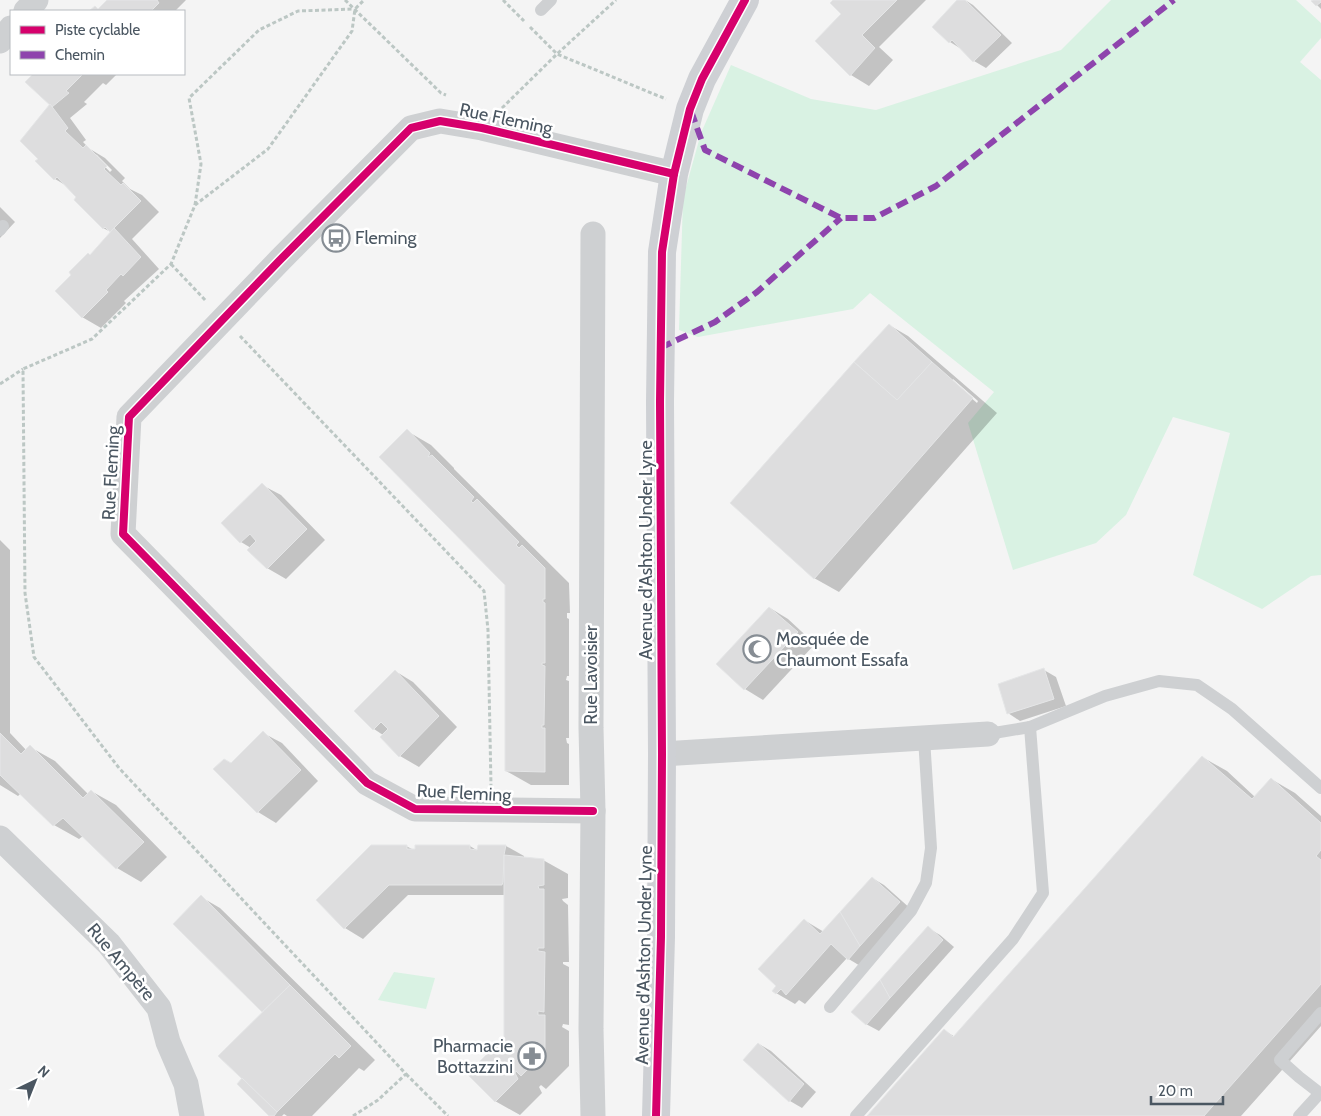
<svg xmlns="http://www.w3.org/2000/svg" width="1321" height="1116" font-family="Cabin,sans-serif">
	<style>
		.green { fill: #d9f2e3 }
		.shadow { fill: #0003; fill-rule: evenodd }
		.building { fill: #ddddde; stroke: #e5e6e7 }
		.lines { fill: none; stroke-linecap: round; stroke-linejoin: round }
		.path { stroke: #bcc7c4; stroke-width: 3; stroke-dasharray: 4 2.5; stroke-linecap: butt }
		.lane { stroke: #ced0d2; stroke-width: 12 }
		.street { stroke: #ced0d2; stroke-width: 25 }
		.secondary { stroke: #ced0d4; stroke-width: 28 }
		.quiet { stroke: #8e44ad; stroke-width: 6; stroke-dasharray: 12 6; stroke-linecap: butt }
		.cycleway-casing { stroke: #fff; stroke-width: 11 }
		.cycleway { stroke: #d6006c; stroke-width: 8 }
		.labels { text-anchor: middle; stroke-width: 5; stroke-linejoin: round; paint-order: stroke }
		.street-label { font-size: 18px; fill: #4a5661; stroke: #fff }
		.poi-label { font-size: 18px; fill: #4a5661; stroke: #fff; text-anchor: start }
	</style>
	<rect width="100%" height="100%" fill="#f4f4f4"/>
	<g class="green">
		<path d="M1111,0H1296L1321,23V38L1300,62L1321,80V575L1311,576L1262,609L1193,575L1230,433L1173,417L1126,515L1096,543L1013,570L968,423L994,392L870,293L853,309L698,337L679,330L683,198L701,133L731,65L811,99L876,110L1061,50Z"/>
		<path d="M394,972L435,978L426,1009L378,1000Z"/>
	</g>
	<g class="shadow">
		<path d="M109,0H186L175,11H91L95,7L99,10Z"/>
		<path d="M835,0H926L879,47L893,60L869,86L851,75L842,14Z"/>
		<path d="M958,0H965L973,5L1012,43L986,68L974,61L963,50L950,42L933,27Z"/>
		<path d="M1314,0H1321V9L1313,1Z"/>
		<path d="M34,74H117L106,85L103,83L84,102L87,104L70,118L86,140L83,142L90,149L105,158L125,178L122,181L130,189L142,195L159,212L132,239L159,269L124,301L126,303L101,328L82,317L73,275L111,232L103,228L67,186L55,179L40,159L51,104L26,82ZM91,152L97,155L112,170L110,172Z"/>
		<path d="M0,207L15,222L0,238Z"/>
		<path d="M889,325L908,336L997,413L839,592L814,578ZM953,379L978,401L977,403L952,381Z"/>
		<path d="M407,431L431,445L454,468V469L569,583L570,613H567V618L569,619V676H567L566,680L569,681V738H566L567,743L569,744V785H531L506,771V584Z"/>
		<path d="M262,485L281,495L325,540L286,579L267,568L251,548L241,542Z"/>
		<path d="M0,540L10,550V733L27,751L30,747L55,761L88,794L91,791L116,805L167,857L141,882L117,868L83,836L79,839L54,825L21,793L18,796L0,785Z"/>
		<path d="M770,608L788,619L815,644L763,700L745,689L718,664Z"/>
		<path d="M1044,670L1056,677L1066,706L1020,721L1008,713Z"/>
		<path d="M395,671L413,682L457,727L419,767L400,756L381,737L383,735L374,729L355,711Z"/>
		<path d="M263,733L282,743L318,781L276,823L258,812L231,764Z"/>
		<path d="M1202,757L1227,771L1255,797L1271,779L1295,793L1321,816V1026L1241,1116H868L944,1030L955,1037Z"/>
		<path d="M406,846L416,851L470,846L478,851L506,846L524,856V858L543,860L568,874V898L562,899L563,901L568,905L569,962H563V964L569,967V1025L563,1024L562,1027L569,1031V1066L546,1089L541,1085L539,1087L542,1093L520,1115L495,1101L505,1038V895H408L363,939L345,928Z"/>
		<path d="M872,878L884,885L912,910L867,970L847,958L805,1004L799,1000L795,1004L776,993L778,985L804,920L824,932Z"/>
		<path d="M201,897L220,908L375,1060L364,1071L359,1068L312,1116H287L284,1114L282,1116H271L244,1078L264,1012Z"/>
		<path d="M928,928L940,935L954,947L879,1031L866,1024Z"/>
		<path d="M759,1044L771,1051L816,1092L802,1108L790,1101Z"/>
	</g>
	<g class="building">
		<path d="M107,0H157L159,3L151,11H89L95,6L98,9Z"/>
		<path d="M833,0H897L862,35L875,48L850,76L815,41L841,14L830,3Z"/>
		<path d="M957,0H965L1001,35L973,62L952,40L949,43L932,27Z"/>
		<path d="M1313,0H1321V2L1316,6L1311,1Z"/>
		<path d="M33,74H83L66,91L69,93L52,107L25,82Z"/>
		<path d="M50,104L68,128L65,131L83,148L86,145L107,166L104,169L121,185L123,183L141,201L110,232L105,227L103,229L74,200L76,197L57,177L54,180L35,161L38,159L20,141Z"/>
		<path d="M114,228L141,257L123,276L121,274L106,290L108,292L82,318L55,291L71,275L69,272L88,253L90,255Z"/>
		<path d="M889,324L932,362L897,400L854,362Z"/>
		<path d="M854,362L897,400L932,362L973,398L814,579L730,503Z"/>
		<path d="M407,429L430,453L428,457L432,455L474,497L471,501L473,503L477,499L519,542L516,545L519,548L522,545L545,568V599H543V602L545,603V663H542V665L545,666L544,725H542V728H545V772L505,771V585L379,457Z"/>
		<path d="M262,483L307,529L267,569L247,550L256,541L250,534L240,543L221,523Z"/>
		<path d="M769,607L798,632L744,690L716,664Z"/>
		<path d="M1044,668L1054,699L1007,714L998,684Z"/>
		<path d="M395,670L439,716L399,757L380,737L388,729L381,722L373,730L354,711Z"/>
		<path d="M263,731L301,770L257,813L213,769L224,759L231,763Z"/>
		<path d="M0,733L21,754L30,745L83,798L91,790L144,842L116,869L63,818L53,826L0,775Z"/>
		<path d="M1202,756L1252,799L1271,778L1321,823V850L1316,856L1321,860V984L1204,1116H867L944,1029L953,1037Z"/>
		<path d="M371,845H407V849H415V845H470V849L477,850L478,845H506L504,855L503,882L502,885H389L344,929L316,900Z"/>
		<path d="M504,855L544,859V885L538,886L539,889H544V948H538V951L545,952L544,1012L538,1011V1015H545V1052L521,1076L516,1071L515,1073L518,1079L495,1102L467,1074L504,1037Z"/>
		<path d="M872,877L900,902L860,946L840,912Z"/>
		<path d="M201,895L290,985L262,1012L173,924Z"/>
		<path d="M840,912L860,946L848,960L831,944L786,995L781,989L776,994L772,991L776,986L758,969L804,919L820,934Z"/>
		<path d="M928,926L943,940L890,998L880,980Z"/>
		<path d="M880,980L890,998L866,1025L851,1012Z"/>
		<path d="M290,985L351,1046L339,1058L335,1054L277,1112L218,1056Z"/>
		<path d="M758,1043L804,1084L789,1102L743,1060Z"/>
		<path d="M242,1078L277,1112L274,1116H269L237,1084Z"/>
	</g>
	<g class="lines">
		<g class="path">
			<path d="M345,0L441,93L446,95"/>
			<path d="M503,0L524,21"/>
			<path d="M530,27L557,54L666,99"/>
			<path d="M502,108L557,54L616,0"/>
			<path d="M195,205L201,164L189,98L259,30L298,11L354,9"/>
			<path d="M171,264L206,301"/>
			<path d="M240,336L484,591L488,630L491,787"/>
			<path d="M0,384L23,369"/>
			<path d="M406,1074L448,1116"/>
			<path d="M353,1116L378,1100L406,1074L119,768L34,657L25,593L23,369L92,339L171,264L195,205L268,149L352,31L355,9L364,0"/>
		</g>
		<g class="lane">
			<path d="M541,10L551,0"/>
			<path d="M0,230L3,226"/>
			<path d="M988,734L1030,727L1105,696L1159,681L1197,685L1232,709L1321,788"/>
			<path d="M830,1007L911,911L926,883L931,848L924,738"/>
			<path d="M1321,1013L1280,1060L1299,1077L1321,1094"/>
			<path d="M856,1116L1013,939L1043,893L1030,727"/>
			<path d="M1299,1116L1320,1093"/>
		</g>
		<g class="street">
			<path d="M26,11L36,0"/>
			<path d="M0,41L11,28"/>
			<path d="M662,754L988,734"/>
			<path d="M593,811L415,809L367,783L123,534L129,417L280,260L411,128L440,121L482,128L674,174"/>
			<path d="M0,838L109,944L159,1008L168,1042L186,1084L192,1116"/>
			<path d="M593,1116L591,1029L593,811L591,728L593,234"/>
		</g>
		<path class="secondary" d="M656,1116L661,937L662,754L660,402L662,252L674,174L690,109L702,79L745,0"/>
		<g class="quiet">
			<path d="M691,111L705,150L841,218H874L936,186L1174,0"/>
			<path d="M660,348L715,322L757,292L841,218"/>
		</g>
		<g class="cycleway-casing">
			<g id="cycleway">
				<path d="M593,811L415,809L367,783L123,534L129,417L280,260L411,128L440,121L482,128L674,174"/>
				<path d="M656,1116L661,937L662,754L660,402L662,252L674,174L690,109L702,79L745,0"/>
			</g>
		</g>
		<use href="#cycleway" class="cycleway"/>
	</g>
	<defs>
		<g id="bus-ring" transform="scale(1.4375)"><circle r="9.5" fill="#fff" stroke="#868d94" stroke-width="1.5"/><path d="M-5-6H5V4H4V6H2V4H-2V6H-4V4H-5ZM-3.5-4V0h7V-4ZM-3.5 1.2v1.5H-2V1.2ZM2 1.2v1.5H3.5V1.2Z" fill="#868d94"/></g>
		<g id="mosque-ring" transform="scale(1.4375)"><circle r="9.5" fill="#fff" stroke="#868d94" stroke-width="1.5"/><path d="M3.5-4.9A6 6 0 1 0 3.5 4.9A5 5 0 1 1 3.5-4.9Z" fill="#868d94"/></g>
		<g id="pharmacy-ring" transform="scale(1.4375)"><circle r="9.5" fill="#fff" stroke="#868d94" stroke-width="1.5"/><path d="M-2-6h4v4h4v4h-4v4h-4v-4h-4v-4h4Z" fill="#868d94"/></g>
	</defs>
	<g fill-rule="evenodd">
		<use href="#bus-ring" x="336" y="238"/>
		<use href="#mosque-ring" x="757" y="649"/>
		<use href="#pharmacy-ring" x="532" y="1056"/>
	</g>
	<g class="labels">
		<g class="street-label">
			<text transform="translate(506 119) rotate(12)" y="6">Rue Fleming</text>
			<text transform="translate(111 473) rotate(-87)" y="6">Rue Fleming</text>
			<text transform="translate(646 550) rotate(-90)" y="6">Avenue d'Ashton Under Lyne</text>
			<text transform="translate(591 675) rotate(-90)" y="6">Rue Lavoisier</text>
			<text transform="translate(464 793) rotate(3)" y="6">Rue Fleming</text>
			<text transform="translate(644 955) rotate(-89)" y="6">Avenue d'Ashton Under Lyne</text>
			<text transform="translate(121 962) rotate(50)" y="6">Rue Ampère</text>
		</g>
		<g class="poi-label">
			<text x="355" y="244">Fleming</text>
			<text x="776" y="645">Mosquée de<tspan x="776" dy="21">Chaumont Essafa</tspan></text>
			<text x="513" y="1052" text-anchor="end">Pharmacie<tspan x="513" dy="21">Bottazzini</tspan></text>
		</g>
	</g>
	<rect x="10" y="10" width="175" height="65" fill="#ffffff" stroke="#b7bbc0"/>
	<rect x="20" y="26" width="25" height="8" fill="#d6006c" stroke="#b7bbc0"/>
	<text x="55" y="35" font-size="15" fill="#4a5661">Piste cyclable</text>
	<rect x="20" y="51" width="25" height="8" fill="#8e44ad" stroke="#b7bbc0"/>
	<text x="55" y="60" font-size="15" fill="#4a5661">Chemin</text>
	<g transform="translate(35 1081) rotate(43)" stroke="#ffffff" stroke-width="4" paint-order="stroke">
	<path d="M0-4L9 19L0 12L-9 19Z" fill="#4a5661"/>
	<text y="-8" font-size="14" font-weight="bold" text-anchor="middle" fill="#4a5661">N</text>
	</g>
	<path d="M1151 1096v8h72v-8" fill="none" stroke="#4a5661" stroke-width="2.5"/>
	<text x="1158" y="1096" font-size="15" fill="#4a5661" stroke="#ffffff" stroke-width="4" paint-order="stroke">20 m</text>
</svg>
